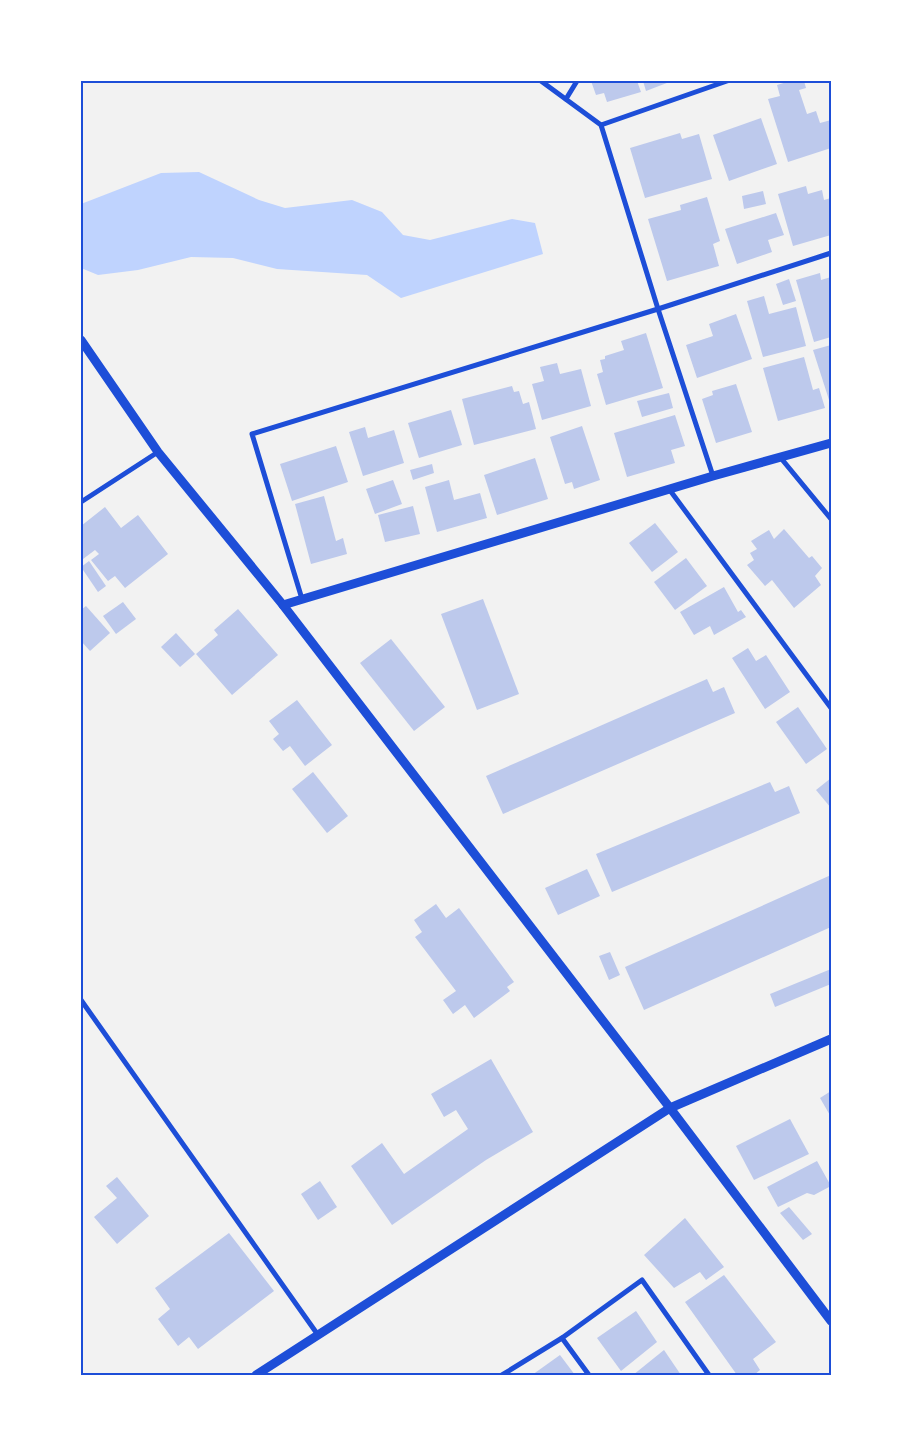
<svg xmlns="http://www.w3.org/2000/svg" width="912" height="1456" font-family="'Archivo Narrow',sans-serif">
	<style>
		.water { fill: #bfd3fe }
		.building { fill: #bdc9ec }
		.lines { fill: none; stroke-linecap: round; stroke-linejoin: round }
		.minor { stroke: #1d4ed8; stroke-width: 5 }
		.tertiary { stroke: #1d4ed8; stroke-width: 9 }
		.neatline { fill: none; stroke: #1d4ed8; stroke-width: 2 }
	</style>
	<rect width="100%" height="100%" fill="#f2f2f2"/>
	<path class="water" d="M199,172L259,200L285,208L352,200L382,212L403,235L430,240L512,219L535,223L543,254L401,298L367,275L277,269L233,258L191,257L138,270L98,275L81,268V204L161,173Z"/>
	<g class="building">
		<path d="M591,81H637L641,92L607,102L604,93L596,95Z"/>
		<path d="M643,81H672L646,91Z"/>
		<path d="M790,81H804L806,88L799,90L807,114L816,111L820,123L831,120V148L788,162L768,99L780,96L777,85Z"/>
		<path d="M761,118L777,164L729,181L713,135Z"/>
		<path d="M680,133L682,139L699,134L712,179L645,198L630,148Z"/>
		<path d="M806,186L808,194L822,190L824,200L831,198V235L793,246L778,194Z"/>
		<path d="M763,191L766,204L744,209L742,196Z"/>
		<path d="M707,197L720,241L713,244L719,266L667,281L648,219L681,210L680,205Z"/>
		<path d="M776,213L784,235L768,240L772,252L737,264L725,229Z"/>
		<path d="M820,273L821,280L831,277V337L814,342L796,280Z"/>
		<path d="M789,279L796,301L783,305L776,284Z"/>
		<path d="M764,296L769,314L796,307L806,346L763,357L747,301Z"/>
		<path d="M736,314L752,359L697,378L686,345L713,336L709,324Z"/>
		<path d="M646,333L663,388L606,405L597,374L603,372L600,360L605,359V356L624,350L621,341Z"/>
		<path d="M831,345V403H830L813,350Z"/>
		<path d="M804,357L813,390L819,388L825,408L778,421L763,368Z"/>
		<path d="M557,363L560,374L581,369L591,406L542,420L532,384L544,381L540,367Z"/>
		<path d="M736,384L752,432L716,443L702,399L713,395L712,391Z"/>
		<path d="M512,386L514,392L519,391L523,404L529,402L536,429L474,445L462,399Z"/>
		<path d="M669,393L673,408L642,417L637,401Z"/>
		<path d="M451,410L462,445L419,458L408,423Z"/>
		<path d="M675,415L685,446L671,450L675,463L627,477L614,433Z"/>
		<path d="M582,426L600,480L574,489L572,482L565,484L550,437Z"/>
		<path d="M365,427L368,438L394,430L404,463L363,476L349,432Z"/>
		<path d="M336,446L348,482L292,501L280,464Z"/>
		<path d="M535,458L548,499L497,515L484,475Z"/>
		<path d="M432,464L434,473L413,480L410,470Z"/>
		<path d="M393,480L402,504L375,514L366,489Z"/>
		<path d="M449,480L454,500L480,493L487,518L437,532L425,487Z"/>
		<path d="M324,496L336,541L343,538L347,554L311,564L295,504Z"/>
		<path d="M413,506L420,534L385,542L378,515Z"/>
		<path d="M105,507L121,528L138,515L168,554L125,588L115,576L108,581L91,560L99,554L95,550L83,559L81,557V526Z"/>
		<path d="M655,523L678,552L652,572L629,543Z"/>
		<path d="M784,529L809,558L812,556L822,568L815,576L821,585L794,608L772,580L765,586L747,565L754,560L750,553L757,549L751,541L769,530L774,539Z"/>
		<path d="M686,558L707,586L675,610L654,582Z"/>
		<path d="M89,561L106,586L98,592L81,567Z"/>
		<path d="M724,587L738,612L741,610L746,617L714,635L710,626L694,635L680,612Z"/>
		<path d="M483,599L519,694L477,710L441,614Z"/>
		<path d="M123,602L136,619L116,634L103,616Z"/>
		<path d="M86,606L110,633L90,651L81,641V610Z"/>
		<path d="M238,609L278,655L232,695L196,654L218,635L214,630Z"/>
		<path d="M176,633L195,654L180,667L161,647Z"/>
		<path d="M391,639L445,707L414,731L360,663Z"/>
		<path d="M748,648L756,661L766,655L790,692L765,709L732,658Z"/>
		<path d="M707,679L713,692L724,687L735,713L503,814L486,776Z"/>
		<path d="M297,700L332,745L305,766L290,746L283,751L273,739L279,734L269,721Z"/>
		<path d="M798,707L827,749L806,764L776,722Z"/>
		<path d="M313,772L348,816L327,833L292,789Z"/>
		<path d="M831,778V808L816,790Z"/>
		<path d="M770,782L775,792L789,786L800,813L612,892L596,854Z"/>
		<path d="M587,869L600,896L558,915L545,888Z"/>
		<path d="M831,875V927L644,1010L625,967Z"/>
		<path d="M436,904L446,918L459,908L514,982L507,987L510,991L474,1018L465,1005L453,1014L443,1000L456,991L415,937L422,932L414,920Z"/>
		<path d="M610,952L620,975L609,980L599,956Z"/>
		<path d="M831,969V984L775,1007L770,994Z"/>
		<path d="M491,1059L533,1132L486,1160L392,1225L351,1166L382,1143L404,1174L468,1129L456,1110L444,1117L431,1094Z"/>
		<path d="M831,1091V1117L820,1098Z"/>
		<path d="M790,1119L809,1154L754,1180L736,1146Z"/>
		<path d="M817,1161L831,1186L814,1195L807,1193L778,1207L767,1187Z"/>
		<path d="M117,1177L149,1216L117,1244L94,1217L117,1198L106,1186Z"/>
		<path d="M320,1181L337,1207L318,1220L301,1194Z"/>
		<path d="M789,1207L812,1234L803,1240L780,1213Z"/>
		<path d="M685,1218L724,1267L706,1280L700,1272L674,1288L644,1255Z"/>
		<path d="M229,1233L274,1291L198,1349L189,1337L178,1346L158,1319L170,1309L155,1288Z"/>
		<path d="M724,1275L776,1342L753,1359L760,1370L754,1375H737L685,1302Z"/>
		<path d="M636,1311L657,1342L621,1371L597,1338Z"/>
		<path d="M664,1350L681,1375H633Z"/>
		<path d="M560,1355L575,1375H532Z"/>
	</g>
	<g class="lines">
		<g class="minor">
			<path d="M541,81L601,125L658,309L713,476"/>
			<path d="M566,99L577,81"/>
			<path d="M601,125L727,81"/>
			<path d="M780,457L831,519"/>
			<path d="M669,489L831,708"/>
			<path d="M81,502L158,452"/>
			<path d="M302,599L252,434L658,309L831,253"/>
			<path d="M81,1000L318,1335"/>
			<path d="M562,1338L589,1375"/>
			<path d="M502,1375L562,1338L642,1280L709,1375"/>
		</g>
		<g class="tertiary">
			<path d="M81,340L158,452L283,605L670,1108L831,1321"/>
			<path d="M283,605L713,476L831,443"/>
			<path d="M256,1375L670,1108L831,1039"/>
		</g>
	</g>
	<rect width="912" height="1456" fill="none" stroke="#ffffff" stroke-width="165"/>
	<rect x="82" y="82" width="748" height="1292" class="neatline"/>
</svg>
